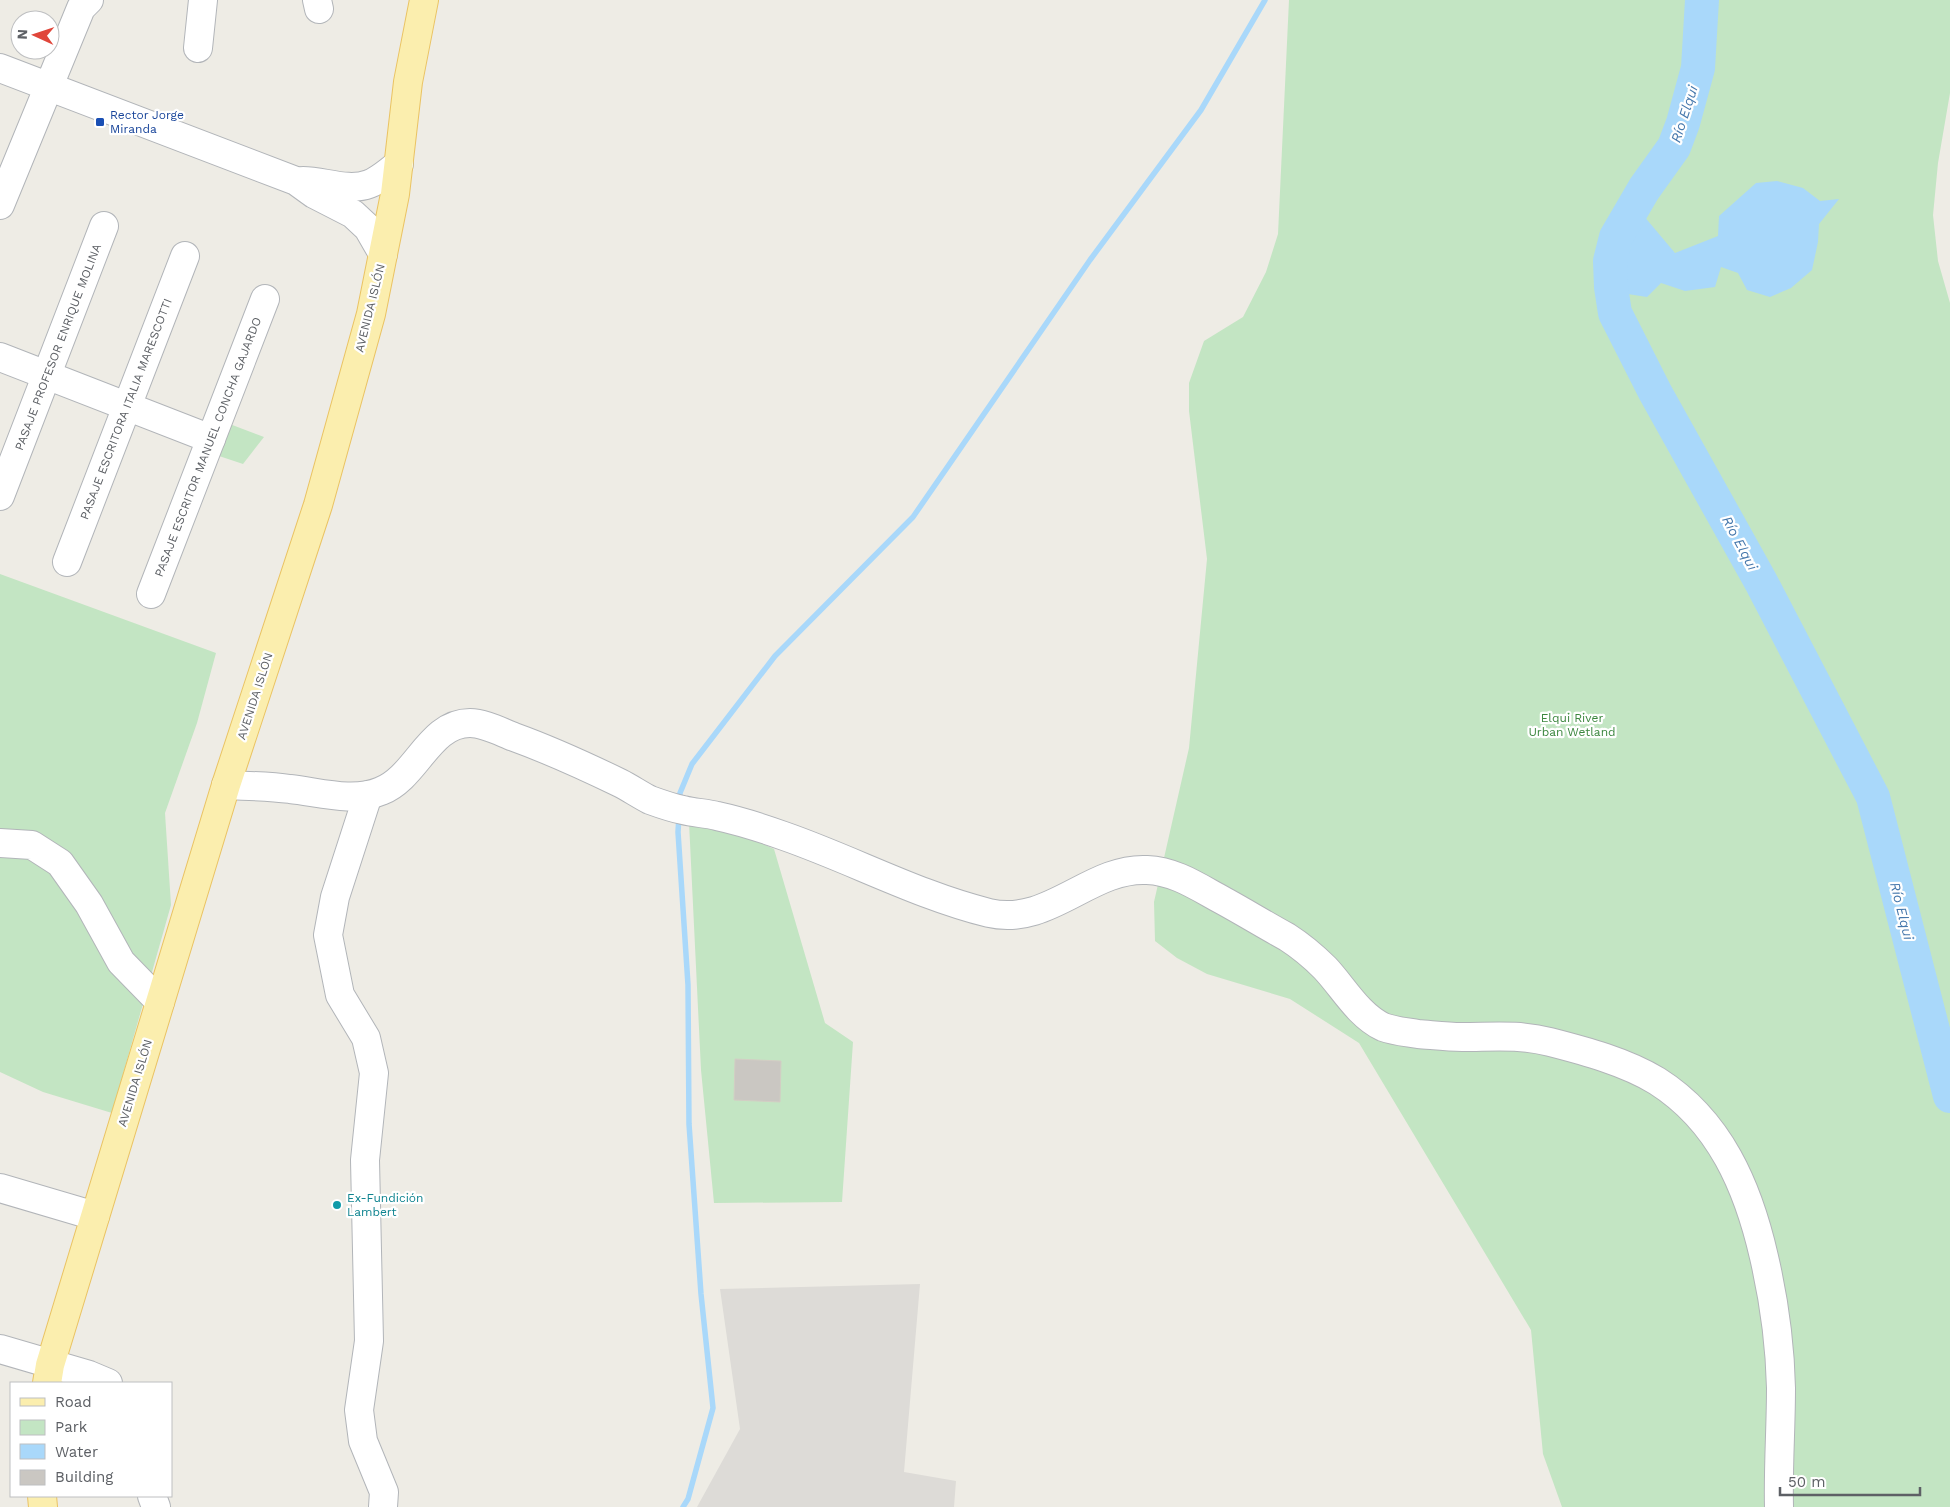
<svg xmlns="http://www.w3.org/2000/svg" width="1950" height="1507" font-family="'Work Sans',sans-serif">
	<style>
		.industrial { fill: #dddbd7 }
		.green { fill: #c3e5c3 }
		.water { fill: #a9d8fa }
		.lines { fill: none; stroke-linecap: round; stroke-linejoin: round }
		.stream { stroke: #a9d8fa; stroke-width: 5.5 }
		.river { stroke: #a9d8fa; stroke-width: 34 }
		.building { fill: #cac7c2; stroke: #d3cec4 }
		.minor-casing { stroke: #b2b5b9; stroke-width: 30 }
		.major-casing { stroke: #eac363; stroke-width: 30 }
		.minor { stroke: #fff; stroke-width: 28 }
		.major { stroke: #fbeeae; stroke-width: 28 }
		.transit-dot { fill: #1a4fb4; stroke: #fff; stroke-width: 2 }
		.culture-dot { fill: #0f9aa8; stroke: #fff; stroke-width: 2 }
		.labels { text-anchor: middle; stroke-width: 4.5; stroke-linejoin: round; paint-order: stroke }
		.transit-label { font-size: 12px; fill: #164399; stroke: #fff; text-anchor: start }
		.street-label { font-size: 12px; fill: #5d6065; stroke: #fff }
		.park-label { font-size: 12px; fill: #3b863e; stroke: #fff }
		.culture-label { font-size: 12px; fill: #0d838f; stroke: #fff; text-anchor: start }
		.water-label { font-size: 14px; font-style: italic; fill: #4678ac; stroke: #fff }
	</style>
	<rect width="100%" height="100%" fill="#eeece5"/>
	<path class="industrial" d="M920,1284L904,1472L956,1481L954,1507H697L740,1429L720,1289Z"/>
	<g class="green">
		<path d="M1289,0H1950V93L1938,163L1933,215L1938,261L1950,303V1507H1562L1543,1454L1531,1330L1359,1043L1290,999L1207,974L1177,958L1155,941L1154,902L1189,748L1207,559L1189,411V383L1204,341L1243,317L1266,272L1278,234Z"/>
		<path d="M227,423L264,437L243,464L213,454Z"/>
		<path d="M0,574L216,653L197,723L165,813L171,905L112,1113L43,1092L0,1072Z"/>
		<path d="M689,822L720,824L774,849L825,1023L853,1042L842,1202L714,1203L701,1070Z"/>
	</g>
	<path class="water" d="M1777,181L1803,188L1820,201L1839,199L1819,224L1818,242L1812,270L1791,288L1770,297L1747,290L1738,273L1721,267L1715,287L1685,291L1661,283L1647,297L1615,292L1631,246L1630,230L1643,215L1675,253L1718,236L1719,216L1756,183Z"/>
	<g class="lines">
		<g class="stream">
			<path d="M680,802V793L692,764L775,656L913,517L1090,260L1201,110L1265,0"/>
			<path d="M679,816L678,832L688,985L689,1124L701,1294L713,1408L688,1499L683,1507"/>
		</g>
		<path class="river" d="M1702,0L1698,68L1683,123L1674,147L1644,189L1616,237L1610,261L1611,287L1615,313L1655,392L1761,582L1873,797L1950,1096"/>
	</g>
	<path class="building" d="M735,1059L781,1061L780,1102L734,1100Z"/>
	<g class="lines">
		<g class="minor-casing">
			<g id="minor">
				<path d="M317,0L319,9"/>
				<path d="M198,48L203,0"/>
				<path d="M0,68L296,181L314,194L353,214L368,228L383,254"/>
				<path d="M303,181C324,181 348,192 369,184C380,180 390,170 399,164"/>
				<path d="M0,205L81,8L89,0"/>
				<path d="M0,357L211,439"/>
				<path d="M0,496L104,226"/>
				<path d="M67,562L185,256"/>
				<path d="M151,594L265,299"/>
				<path d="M226,785C247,786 269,786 290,789C319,792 353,803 381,791C417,777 429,723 470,723C484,723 501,732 514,737C550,750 585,766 620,783C630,788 640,795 650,800C661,804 672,808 683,810C694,813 706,813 717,816C740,821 762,828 784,836C853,860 917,895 989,913C1049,927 1090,867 1147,870C1175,871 1198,887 1222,900C1244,912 1265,925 1287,937C1301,946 1313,956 1325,968C1343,987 1358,1015 1383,1027C1394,1031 1406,1032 1418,1034C1432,1035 1447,1037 1462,1037C1493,1037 1518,1034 1550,1042C1585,1051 1626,1062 1657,1081C1720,1121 1748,1187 1764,1257C1774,1300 1780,1344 1781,1388C1781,1428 1778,1467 1779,1507"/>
				<path d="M368,795L335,897L328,935L340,995L366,1038L374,1073L365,1160L369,1341L359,1410L363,1441L384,1492L383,1507"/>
				<path d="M0,843L32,845L60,863L89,904L121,962L160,1002"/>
				<path d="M0,1188L95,1216"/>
				<path d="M0,1349L89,1375L108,1383"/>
				<path d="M152,1496L156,1507"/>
			</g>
		</g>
		<g class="major-casing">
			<g id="major">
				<path d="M47,1383L50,1365L226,785L318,505L371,314L395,194L408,82L424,0"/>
				<path d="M42,1496L43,1507"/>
			</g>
		</g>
		<use href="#minor" class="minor"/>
		<use href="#major" class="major"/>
	</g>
	<rect class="transit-dot" x="95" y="117" width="10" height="10" rx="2.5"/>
	<circle class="culture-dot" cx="337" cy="1205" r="5"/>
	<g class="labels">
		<g class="transit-label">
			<text x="110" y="119">Rector Jorge<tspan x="110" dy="14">Miranda</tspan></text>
		</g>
		<g class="street-label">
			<text transform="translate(370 308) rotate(-76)" y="4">AVENIDA ISLÓN</text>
			<text transform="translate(58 347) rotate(-69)" y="4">PASAJE PROFESOR ENRIQUE MOLINA</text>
			<text transform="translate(126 409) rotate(-69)" y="4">PASAJE ESCRITORA ITALIA MARESCOTTI</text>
			<text transform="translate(208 447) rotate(-69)" y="4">PASAJE ESCRITOR MANUEL CONCHA GAJARDO</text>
			<text transform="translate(255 696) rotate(-72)" y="4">AVENIDA ISLÓN</text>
			<text transform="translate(135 1083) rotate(-73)" y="4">AVENIDA ISLÓN</text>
		</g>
		<g class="park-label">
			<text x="1572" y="722">Elqui River<tspan x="1572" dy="14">Urban Wetland</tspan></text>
		</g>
		<g class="culture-label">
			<text x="347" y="1202">Ex-Fundición<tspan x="347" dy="14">Lambert</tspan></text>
		</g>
		<g class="water-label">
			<text transform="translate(1684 114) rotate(-72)" y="5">Río Elqui</text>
			<text transform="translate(1740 543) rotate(62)" y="5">Río Elqui</text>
			<text transform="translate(1902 911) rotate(76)" y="5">Río Elqui</text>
		</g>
	</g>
	<rect x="10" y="1382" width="162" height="115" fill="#ffffff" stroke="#bebfc1"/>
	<rect x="20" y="1398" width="25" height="8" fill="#fbeeae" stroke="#bebfc1"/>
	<text x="55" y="1407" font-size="15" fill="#5d6065">Road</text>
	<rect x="20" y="1420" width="25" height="15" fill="#c3e5c3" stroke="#bebfc1"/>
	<text x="55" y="1432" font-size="15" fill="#5d6065">Park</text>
	<rect x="20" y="1444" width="25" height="15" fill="#a9d8fa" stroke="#bebfc1"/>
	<text x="55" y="1457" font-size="15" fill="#5d6065">Water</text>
	<rect x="20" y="1470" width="25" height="15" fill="#cac7c2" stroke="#bebfc1"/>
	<text x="55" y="1482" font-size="15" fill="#5d6065">Building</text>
	<g transform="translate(35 35) rotate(273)"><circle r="24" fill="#ffffff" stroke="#bebfc1"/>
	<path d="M0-4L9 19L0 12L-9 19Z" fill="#e0463a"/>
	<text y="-8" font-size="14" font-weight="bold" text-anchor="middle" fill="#5d6065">N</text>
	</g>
	<path d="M1780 1487v8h140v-8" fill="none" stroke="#5d6065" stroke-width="2.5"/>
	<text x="1788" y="1487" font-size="15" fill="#5d6065" stroke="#ffffff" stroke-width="4" paint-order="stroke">50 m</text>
</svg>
